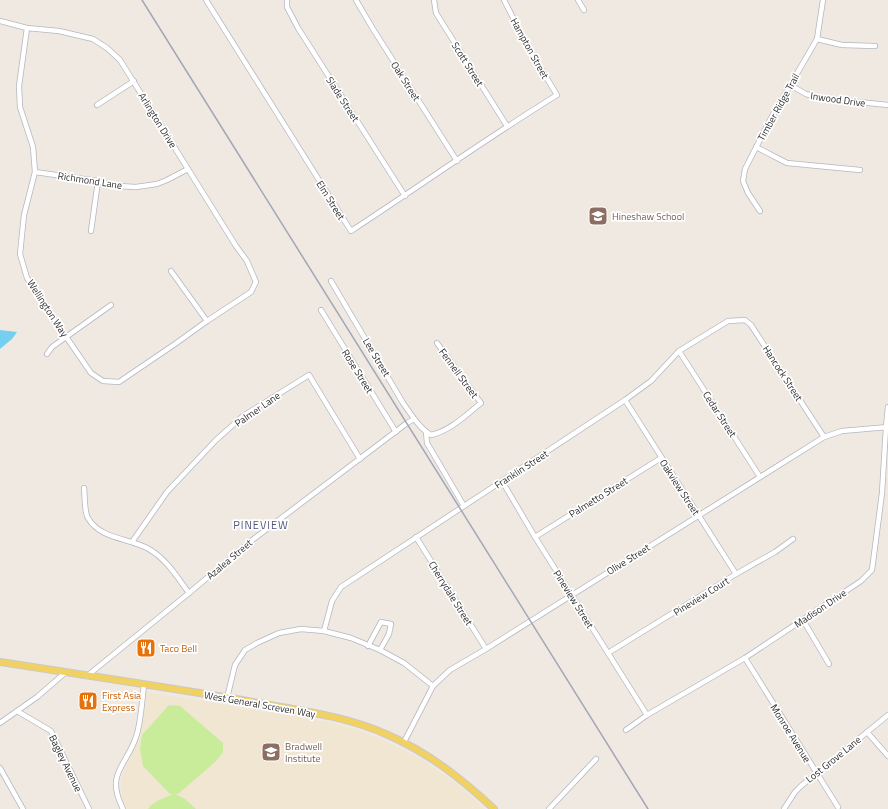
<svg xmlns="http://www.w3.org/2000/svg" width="888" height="809" font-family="'Titillium Web',sans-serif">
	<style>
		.education { fill: #f0e6d1 }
		.pitch { fill: #c9ec9a }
		.water { fill: #75cff0 }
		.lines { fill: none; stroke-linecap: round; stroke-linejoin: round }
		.minor-casing { stroke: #b4b7c1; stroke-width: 6 }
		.major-casing { stroke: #c9c9c9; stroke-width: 8 }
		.minor { stroke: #fff; stroke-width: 4.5 }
		.major { stroke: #f2d163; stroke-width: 6 }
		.rail { stroke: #a3a6b8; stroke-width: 1.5 }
		.labels { text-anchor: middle; stroke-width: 3.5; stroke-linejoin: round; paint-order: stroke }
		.street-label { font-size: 10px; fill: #2e2e2e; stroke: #fff }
		.education-label { font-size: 10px; fill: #785e54; stroke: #fff; text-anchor: start }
		.food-label { font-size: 10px; fill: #c56008; stroke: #fff; text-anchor: start }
		.neighbourhood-label { font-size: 11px; letter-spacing: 1px; fill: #4d5680; stroke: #fff }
	</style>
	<rect width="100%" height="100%" fill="#efe9e1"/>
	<path class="education" d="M146,692L332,723L356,730L379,738L419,758L461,787L484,809H127L123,799L121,780L124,770L140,737Z"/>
	<path class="pitch" d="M169,705L180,706L223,743V752L215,762L178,794H175L185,799L196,809H148C154,801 164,798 173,794H170L143,766L140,749L142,735Z"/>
	<path class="water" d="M0,330L17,332L12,339L0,349Z"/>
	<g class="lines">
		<g class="minor-casing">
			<g id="minor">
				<path d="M206,0L351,231C420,186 487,138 557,95L529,49L504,0"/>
				<path d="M287,0V7L298,28L405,196"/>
				<path d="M356,0L373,29L457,161"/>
				<path d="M434,0L436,13L507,126"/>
				<path d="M578,0L584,10"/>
				<path d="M0,21L27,28L59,31L93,39L107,48L120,60L236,246L247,261L256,282L251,292L207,321L175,344L119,382L103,381L91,373L47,309L27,278L20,254L24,215L35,172L33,147L20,107L19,86L27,28"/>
				<path d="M817,39L842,45L875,46"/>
				<path d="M790,85L806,94L820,98L888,105"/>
				<path d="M97,105L134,81"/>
				<path d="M756,147L787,163L860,170"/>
				<path d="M35,172L98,181L118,186L136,187L157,184L167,180L188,169"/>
				<path d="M760,211L748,193L743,181L745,169L770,120L817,39L823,0"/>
				<path d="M91,231L98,181"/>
				<path d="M171,271L207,321"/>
				<path d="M331,281L403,403C411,414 419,428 431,435C450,431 466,415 481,403L437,343"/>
				<path d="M321,310L396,432"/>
				<path d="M679,351L760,477"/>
				<path d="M47,354L52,347L111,305"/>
				<path d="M625,400L736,574"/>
				<path d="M426,432L427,443L464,506"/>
				<path d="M502,481L535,537L647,715"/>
				<path d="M84,488C85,495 84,512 88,518C100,539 128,538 147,548C166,558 177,577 189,593"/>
				<path d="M416,537L486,649"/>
				<path d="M535,537L661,458"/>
				<path d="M132,542L167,492L216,440L243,416L309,375L360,459"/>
				<path d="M803,620L829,664"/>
				<path d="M324,631L332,601L341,587L625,400L651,381L679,351L728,321L745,320L751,325L824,437"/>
				<path d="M368,646L381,622L391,624L389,634L380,650"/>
				<path d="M608,653L736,574L775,552L793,539"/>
				<path d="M745,658L838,807"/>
				<path d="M87,676L189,593L251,541L407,423L414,419"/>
				<path d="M227,698L235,665L245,650L257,643L279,633L301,629L324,631L351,638L380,650L404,663L433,686"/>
				<path d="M17,711L51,731L89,809"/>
				<path d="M0,723L37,697L66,672"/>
				<path d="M626,730L647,715L745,658L861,581L872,570L882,493L886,427L888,407"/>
				<path d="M867,732L888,756"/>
				<path d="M404,742L433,686L450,670L486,649L824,437L842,431L888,427"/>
				<path d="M0,768L23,809"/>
				<path d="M123,809C105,773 126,767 136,737C141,723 142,700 144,685"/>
				<path d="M549,809L596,759"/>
				<path d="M784,809L795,792L801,786L888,715"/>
			</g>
		</g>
		<g class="major-casing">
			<path id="major" d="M0,662C83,675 165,687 248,701C295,710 344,715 388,735C429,753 462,779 494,809"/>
		</g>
		<use href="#minor" class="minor"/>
		<use href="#major" class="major"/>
		<path class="rail" d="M142,0L648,809"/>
	</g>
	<defs>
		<g id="school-square" transform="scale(1)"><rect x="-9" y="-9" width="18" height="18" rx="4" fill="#8d6e63" stroke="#fff"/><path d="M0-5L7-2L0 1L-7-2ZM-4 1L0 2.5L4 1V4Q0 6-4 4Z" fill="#fff"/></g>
		<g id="restaurant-square" transform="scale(1)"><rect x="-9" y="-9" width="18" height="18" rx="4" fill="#e8710a" stroke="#fff"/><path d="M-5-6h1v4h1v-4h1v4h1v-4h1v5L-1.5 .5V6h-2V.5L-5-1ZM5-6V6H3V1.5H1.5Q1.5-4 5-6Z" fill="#fff"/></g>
	</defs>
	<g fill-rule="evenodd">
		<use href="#school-square" x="598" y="216"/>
		<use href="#restaurant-square" x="146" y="648"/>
		<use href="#restaurant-square" x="88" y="701"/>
		<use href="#school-square" x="271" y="752"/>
	</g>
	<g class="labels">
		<g class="street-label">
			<text transform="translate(530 48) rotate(61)" y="4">Hampton Street</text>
			<text transform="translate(468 64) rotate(58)" y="4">Scott Street</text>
			<text transform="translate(406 81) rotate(57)" y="4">Oak Street</text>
			<text transform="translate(343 99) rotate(57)" y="4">Slade Street</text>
			<text transform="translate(838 99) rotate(8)" y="4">Inwood Drive</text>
			<text transform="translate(778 107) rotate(-61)" y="4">Timber Ridge Trail</text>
			<text transform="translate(158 120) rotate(58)" y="4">Arlington Drive</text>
			<text transform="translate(90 180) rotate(9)" y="4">Richmond Lane</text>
			<text transform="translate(331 200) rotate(58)" y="4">Elm Street</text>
			<text transform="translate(48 308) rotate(57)" y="4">Wellington Way</text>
			<text transform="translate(377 357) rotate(59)" y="4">Lee Street</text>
			<text transform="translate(358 371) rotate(58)" y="4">Rose Street</text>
			<text transform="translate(459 373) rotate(54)" y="4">Fennell Street</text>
			<text transform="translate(783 373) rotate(57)" y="4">Hancock Street</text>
			<text transform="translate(257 409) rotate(-35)" y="4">Palmer Lane</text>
			<text transform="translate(720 414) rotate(57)" y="4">Cedar Street</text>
			<text transform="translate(521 469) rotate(-33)" y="4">Franklin Street</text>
			<text transform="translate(680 487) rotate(57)" y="4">Oakview Street</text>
			<text transform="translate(598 497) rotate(-32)" y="4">Palmetto Street</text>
			<text transform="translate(229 559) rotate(-40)" y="4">Azalea Street</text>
			<text transform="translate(628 559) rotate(-32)" y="4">Olive Street</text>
			<text transform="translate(451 593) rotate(58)" y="4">Cherrydale Street</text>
			<text transform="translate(701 596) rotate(-32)" y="4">Pineview Court</text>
			<text transform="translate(574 599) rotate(58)" y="4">Pineview Street</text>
			<text transform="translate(820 608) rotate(-34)" y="4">Madison Drive</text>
			<text transform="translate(260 704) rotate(10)" y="4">West General Screven Way</text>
			<text transform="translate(791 733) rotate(58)" y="4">Monroe Avenue</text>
			<text transform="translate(833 759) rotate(-39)" y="4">Lost Grove Lane</text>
			<text transform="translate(66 763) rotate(64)" y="4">Bagley Avenue</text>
		</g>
		<g class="education-label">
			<text x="612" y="220">Hineshaw School</text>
			<text x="285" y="750">Bradwell<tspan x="285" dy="12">Institute</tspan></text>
		</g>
		<g class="food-label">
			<text x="160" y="652">Taco Bell</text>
			<text x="102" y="699">First Asia<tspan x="102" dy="12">Express</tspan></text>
		</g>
		<g class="neighbourhood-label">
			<text x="261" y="529">PINEVIEW</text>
		</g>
	</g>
</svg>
